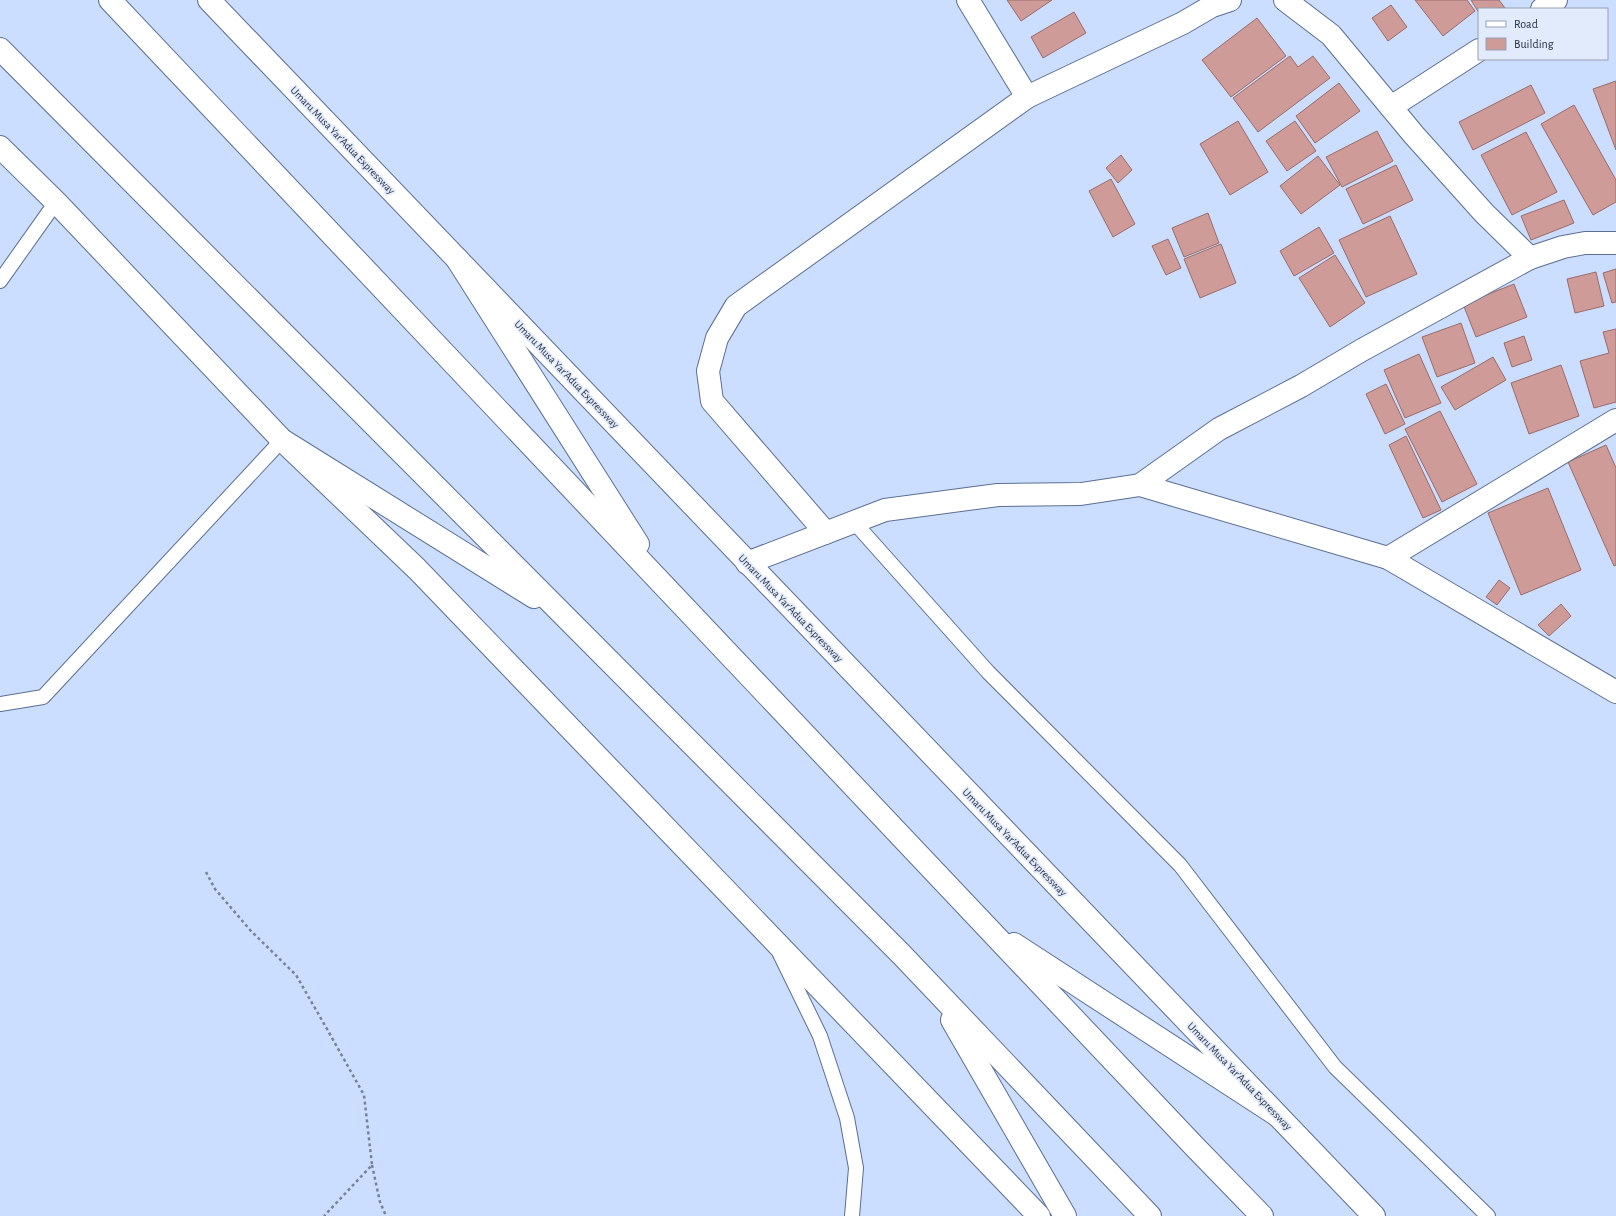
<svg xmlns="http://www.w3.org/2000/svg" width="1616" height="1216" font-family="'Alegreya Sans',sans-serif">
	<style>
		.building { fill: #ce9b98; stroke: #9a6b69 }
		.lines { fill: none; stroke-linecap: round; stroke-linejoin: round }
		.service-casing { stroke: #5b6f93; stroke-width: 16 }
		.minor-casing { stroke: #5b6f93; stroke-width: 24 }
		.trunk-casing { stroke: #5b6f93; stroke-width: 24 }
		.motorway-casing { stroke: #5b6f93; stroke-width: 24 }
		.path { stroke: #75829a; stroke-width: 2.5; stroke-dasharray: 3 3; stroke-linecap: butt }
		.service { stroke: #fff; stroke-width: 14 }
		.minor { stroke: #fff; stroke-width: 22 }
		.trunk { stroke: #fff; stroke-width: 22 }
		.motorway { stroke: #fff; stroke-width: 22 }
		.labels { text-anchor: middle; stroke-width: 3.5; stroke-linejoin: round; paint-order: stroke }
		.street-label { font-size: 11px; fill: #293242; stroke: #e1ebfb }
	</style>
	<rect width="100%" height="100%" fill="#cbdeff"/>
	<g class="building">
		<path d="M1007,0H1052L1021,21Z"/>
		<path d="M1415,0H1467L1475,11L1443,36Z"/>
		<path d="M1471,0H1499L1505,8L1479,9V13Z"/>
		<path d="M1391,5L1407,27L1388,41L1372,18Z"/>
		<path d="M1074,12L1086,33L1043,58L1031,37Z"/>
		<path d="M1257,18L1286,56L1231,97L1202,60Z"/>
		<path d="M1290,56L1298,67L1313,56L1330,78L1258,132L1233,98Z"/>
		<path d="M1616,81V150L1593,89Z"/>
		<path d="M1339,83L1360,111L1315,143L1296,116Z"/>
		<path d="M1531,85L1545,113L1473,150L1459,122Z"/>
		<path d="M1574,105L1616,180V202L1593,215L1541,124Z"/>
		<path d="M1238,121L1268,172L1230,195L1200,144Z"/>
		<path d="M1295,121L1316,151L1287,171L1266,141Z"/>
		<path d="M1377,131L1393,161L1342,187L1326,157Z"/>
		<path d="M1526,132L1557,192L1512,215L1481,155Z"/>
		<path d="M1121,155L1132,170L1118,183L1106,168Z"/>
		<path d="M1318,156L1340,185L1301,214L1280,186Z"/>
		<path d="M1396,165L1413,200L1363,224L1346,189Z"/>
		<path d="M1111,179L1135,224L1113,237L1089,191Z"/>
		<path d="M1564,200L1574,223L1531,240L1521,216Z"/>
		<path d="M1208,213L1219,243L1184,257L1172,228Z"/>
		<path d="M1390,216L1417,274L1366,297L1339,240Z"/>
		<path d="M1319,227L1334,253L1294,276L1280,251Z"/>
		<path d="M1168,239L1181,268L1166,275L1152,246Z"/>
		<path d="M1221,244L1236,283L1200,298L1184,259Z"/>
		<path d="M1335,255L1365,303L1330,327L1299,278Z"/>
		<path d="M1616,269V302L1612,303L1603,273Z"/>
		<path d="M1596,272L1604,306L1575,313L1567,279Z"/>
		<path d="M1514,284L1527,317L1476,337L1463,304Z"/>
		<path d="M1461,323L1475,363L1437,377L1422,337Z"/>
		<path d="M1616,329V402L1594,408L1580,361L1609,353L1603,332Z"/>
		<path d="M1524,336L1532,360L1512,367L1504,343Z"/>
		<path d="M1419,354L1441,403L1405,418L1384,370Z"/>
		<path d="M1493,357L1506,380L1455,410L1441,387Z"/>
		<path d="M1561,365L1579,416L1529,434L1511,383Z"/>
		<path d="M1386,384L1405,424L1385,434L1366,394Z"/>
		<path d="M1440,411L1477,484L1442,502L1405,429Z"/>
		<path d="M1406,436L1441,510L1423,518L1389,445Z"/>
		<path d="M1606,445L1616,468V565L1614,566L1568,462Z"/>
		<path d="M1548,488L1581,570L1521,595L1488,513Z"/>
		<path d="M1499,580L1510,588L1497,605L1486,597Z"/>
		<path d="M1561,604L1571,616L1549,636L1538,625Z"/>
	</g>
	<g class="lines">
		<g class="service-casing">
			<g id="service">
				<path d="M0,281L56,202"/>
				<path d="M854,522L988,672L1180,865L1335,1067L1488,1216"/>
				<path d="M0,704L43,697L282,440"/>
				<path d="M780,954L820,1036L847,1118L856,1168L852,1216"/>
			</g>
		</g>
		<g class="minor-casing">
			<g id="minor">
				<path d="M968,0L1027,97"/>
				<path d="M1285,0L1331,35L1414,135L1484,213L1530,258"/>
				<path d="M1542,9L1556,0"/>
				<path d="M1391,107L1479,50"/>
				<path d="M1140,485L1388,558L1616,692"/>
				<path d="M826,533L712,401L708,371L717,338L736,306L1027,97L1183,23L1212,6L1230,0"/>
				<path d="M1388,558L1616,420"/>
				<path d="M747,563L885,510L998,495L1081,494L1140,485L1219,429L1301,386L1362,350L1530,258L1563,247L1585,243H1616"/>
			</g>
		</g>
		<g class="trunk-casing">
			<g id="trunk">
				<path d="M209,0L1374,1216"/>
				<path d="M0,147L56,202L282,440L417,569L1039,1216"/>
			</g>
		</g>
		<g class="motorway-casing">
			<g id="motorway">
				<path d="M110,0L1194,1146L1262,1216"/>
				<path d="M0,49L902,955L1150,1216"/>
				<path d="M457,259L638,544"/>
				<path d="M282,440L534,597"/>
				<path d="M1014,944L1277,1115"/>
				<path d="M952,1020L1065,1216"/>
			</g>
		</g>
		<g class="path">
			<path d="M206,872L215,889L251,931L296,975L327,1029L364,1095L372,1165L324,1216"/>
			<path d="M372,1165L380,1202L386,1216"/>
		</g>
		<use href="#service" class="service"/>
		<use href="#minor" class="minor"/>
		<use href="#trunk" class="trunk"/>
		<use href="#motorway" class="motorway"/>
	</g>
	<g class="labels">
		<g class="street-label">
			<text transform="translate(343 140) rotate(46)" y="4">Umaru Musa Yar'Adua Expressway</text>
			<text transform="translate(567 374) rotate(46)" y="4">Umaru Musa Yar'Adua Expressway</text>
			<text transform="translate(791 608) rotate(46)" y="4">Umaru Musa Yar'Adua Expressway</text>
			<text transform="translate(1015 842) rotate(46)" y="4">Umaru Musa Yar'Adua Expressway</text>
			<text transform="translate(1240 1076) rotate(46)" y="4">Umaru Musa Yar'Adua Expressway</text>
		</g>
	</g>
	<rect x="1478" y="8" width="130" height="52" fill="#e1ebfb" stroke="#97a1b1"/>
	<rect x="1486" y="21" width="20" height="6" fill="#ffffff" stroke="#97a1b1"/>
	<text x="1514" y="28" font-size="12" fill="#293242">Road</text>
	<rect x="1486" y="38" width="20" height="12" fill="#ce9b98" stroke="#97a1b1"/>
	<text x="1514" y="48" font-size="12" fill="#293242">Building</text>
</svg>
